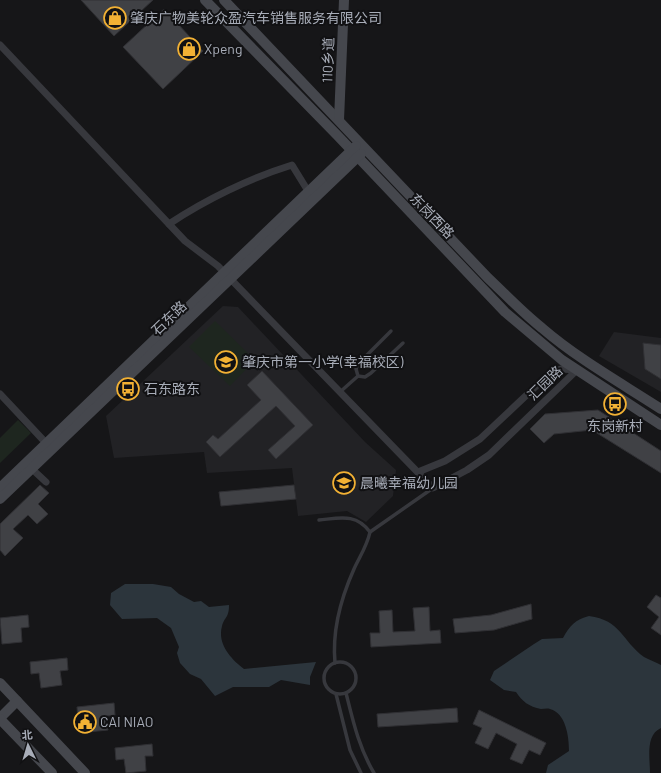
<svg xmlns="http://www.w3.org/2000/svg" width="661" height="773" font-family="Barlow,'Noto Sans SC',sans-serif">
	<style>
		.built { fill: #222225 }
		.green { fill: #1e261f }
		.water { fill: #2c353c }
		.building { fill: #404145; stroke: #303034 }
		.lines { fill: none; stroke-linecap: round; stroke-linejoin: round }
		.lane { stroke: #37383d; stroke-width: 3.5 }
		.street { stroke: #37383d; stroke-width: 7 }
		.secondary { stroke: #45474d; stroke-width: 10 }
		.labels { text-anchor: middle; stroke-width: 4; stroke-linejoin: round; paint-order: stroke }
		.poi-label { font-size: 14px; fill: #a8adb8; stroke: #111113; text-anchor: start }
		.street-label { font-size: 14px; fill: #a8adb8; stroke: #111113 }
	</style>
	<rect width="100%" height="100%" fill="#161618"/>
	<g class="built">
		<path d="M223,306L238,307L365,442L396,470L393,496L366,522L347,511L298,516L292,468L207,473L204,452L114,458L106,416Z"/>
		<path d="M614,332L661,338V392L599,356Z"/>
	</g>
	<g class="green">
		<path d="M215,321L255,360L230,386L189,347Z"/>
		<path d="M18,420L31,433L0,463V438Z"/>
	</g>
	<g class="water">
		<path d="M125,584H153L171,587L179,594L194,602L201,601L209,607L229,605C229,618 225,616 222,626C217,644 231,659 244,669L316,662L310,677V685L281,680L269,687H233L215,696L201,679L190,674L180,663L177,653L179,647L171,628L157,618L122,619L110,605L111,593Z"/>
		<path d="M589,616C621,620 622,641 644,657C649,660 656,662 661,665V728C645,735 650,759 650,773H546L548,765L569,751C569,737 566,713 550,709C547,708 544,709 541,709C529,707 522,701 516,692L504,690L490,680L494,671L534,644L542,639L563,638C570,625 575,620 589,616Z"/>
	</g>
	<g class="building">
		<path d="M81,0H153L114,36Z"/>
		<path d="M164,9L203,51L163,89L123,47Z"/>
		<path d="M643,343L661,345V379L645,369Z"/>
		<path d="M262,371L313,425L276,459L268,450L295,426L276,406L220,457L206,442L213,435L218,439L261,400L247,385Z"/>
		<path d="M598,410L661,451V473L592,430L554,434L544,443L530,429L545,414Z"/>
		<path d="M40,485L49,493L38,504L48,514L37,524L28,515L13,529L23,538L5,556L0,550V524Z"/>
		<path d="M294,485L296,499L221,506L219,492Z"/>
		<path d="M656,595L661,598V635L651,628L659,617L647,607Z"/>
		<path d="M531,604L532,619L494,630L455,633L453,619L491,615Z"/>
		<path d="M429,607L430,631L440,630L441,643L371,647L370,633H380L379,611L392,610L393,632L415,631L413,608Z"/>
		<path d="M28,615L29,627L21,628L22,642L2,644L0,618Z"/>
		<path d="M67,658L68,670L60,671L62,685L41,688L39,673L31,674L30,662Z"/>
		<path d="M114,703L115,715L107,716L108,730L88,732L86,718L78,719L77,707Z"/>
		<path d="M457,708L458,722L378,727L377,714Z"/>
		<path d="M479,710L546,743L540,755L529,750L522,764L510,759L517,744L496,733L488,749L475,743L482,728L473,724Z"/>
		<path d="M152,744L153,756H145L146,771L126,773L124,759L116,760L115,748Z"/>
	</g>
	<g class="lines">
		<g class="lane">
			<path d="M391,331L358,364L356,369L358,376L365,377L371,373L403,343"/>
			<path d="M340,392L358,376"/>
			<path d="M319,520C340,518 356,513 370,532C367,546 360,556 354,569C341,598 332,631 335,663"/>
			<path d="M370,532L433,488"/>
			<circle cx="340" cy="678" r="16"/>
			<path d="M346,693C353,721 359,748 374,773"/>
			<path d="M336,694L350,750L361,773"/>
		</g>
		<g class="street">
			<path d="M0,45L185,241L218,266L433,488L467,470L489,455L577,370"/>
			<path d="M169,224C205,200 250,178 292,165L308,191"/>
			<path d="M0,394L46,443"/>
			<path d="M32,469L46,482"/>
			<path d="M418,472L445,461L480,439L550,373L561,369L577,370"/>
		</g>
		<g class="secondary">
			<path d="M205,0L337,135L505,312L562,360L661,425"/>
			<path d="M224,0L488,278C506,295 523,313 542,328C578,359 621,383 661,409"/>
			<path d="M339,120L344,0"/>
			<path d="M0,488L356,146"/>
			<path d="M0,499L361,154"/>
			<path d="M0,683L85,773"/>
			<path d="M0,718L17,701"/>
			<path d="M0,719L52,773"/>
		</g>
	</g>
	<defs>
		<g id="shop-ring" transform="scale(1.15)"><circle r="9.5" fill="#111113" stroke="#f2b134" stroke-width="1.5"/><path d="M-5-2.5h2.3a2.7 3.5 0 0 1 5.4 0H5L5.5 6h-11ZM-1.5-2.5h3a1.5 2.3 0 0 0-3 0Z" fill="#f2b134"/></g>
		<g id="school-ring" transform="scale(1.15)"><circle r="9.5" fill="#111113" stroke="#f2b134" stroke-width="1.5"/><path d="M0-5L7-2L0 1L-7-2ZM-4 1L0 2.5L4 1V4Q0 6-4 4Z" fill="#f2b134"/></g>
		<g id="bus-ring" transform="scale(1.15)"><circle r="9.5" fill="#111113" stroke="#f2b134" stroke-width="1.5"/><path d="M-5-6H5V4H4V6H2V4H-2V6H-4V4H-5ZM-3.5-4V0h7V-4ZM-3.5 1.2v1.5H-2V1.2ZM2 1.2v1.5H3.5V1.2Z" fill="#f2b134"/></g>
		<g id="civic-ring" transform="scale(1.15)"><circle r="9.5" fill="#111113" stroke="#f2b134" stroke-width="1.5"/><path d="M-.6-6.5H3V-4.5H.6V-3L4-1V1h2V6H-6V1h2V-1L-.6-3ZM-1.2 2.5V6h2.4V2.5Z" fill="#f2b134"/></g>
	</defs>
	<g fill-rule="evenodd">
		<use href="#shop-ring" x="115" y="18"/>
		<use href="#shop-ring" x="189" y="49"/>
		<use href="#school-ring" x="226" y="362"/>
		<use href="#bus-ring" x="128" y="389"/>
		<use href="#bus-ring" x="615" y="404"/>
		<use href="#school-ring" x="344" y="483"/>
		<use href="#civic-ring" x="85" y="722"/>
	</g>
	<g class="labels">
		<g class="poi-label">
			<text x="130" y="23">肇庆广物美轮众盈汽车销售服务有限公司</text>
			<text x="204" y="54">Xpeng</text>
			<text x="242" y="367">肇庆市第一小学(幸福校区)</text>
			<text x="144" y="394">石东路东</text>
			<text x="615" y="431" text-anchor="middle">东岗新村</text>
			<text x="360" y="488">晨曦幸福幼儿园</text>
			<text x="100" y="727">CAI NIAO</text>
		</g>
		<g class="street-label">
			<text transform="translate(328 60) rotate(-88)" y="5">110乡道</text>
			<text transform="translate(432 216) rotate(46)" y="5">东岗西路</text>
			<text transform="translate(169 318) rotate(-44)" y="5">石东路</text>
			<text transform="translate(545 383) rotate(-44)" y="5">汇园路</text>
		</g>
	</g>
	<g transform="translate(28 745) rotate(355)" stroke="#111113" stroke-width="3" paint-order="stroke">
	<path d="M0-3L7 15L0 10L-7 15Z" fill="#a8adb8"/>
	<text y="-6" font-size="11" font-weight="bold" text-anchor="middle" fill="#a8adb8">北</text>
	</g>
</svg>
